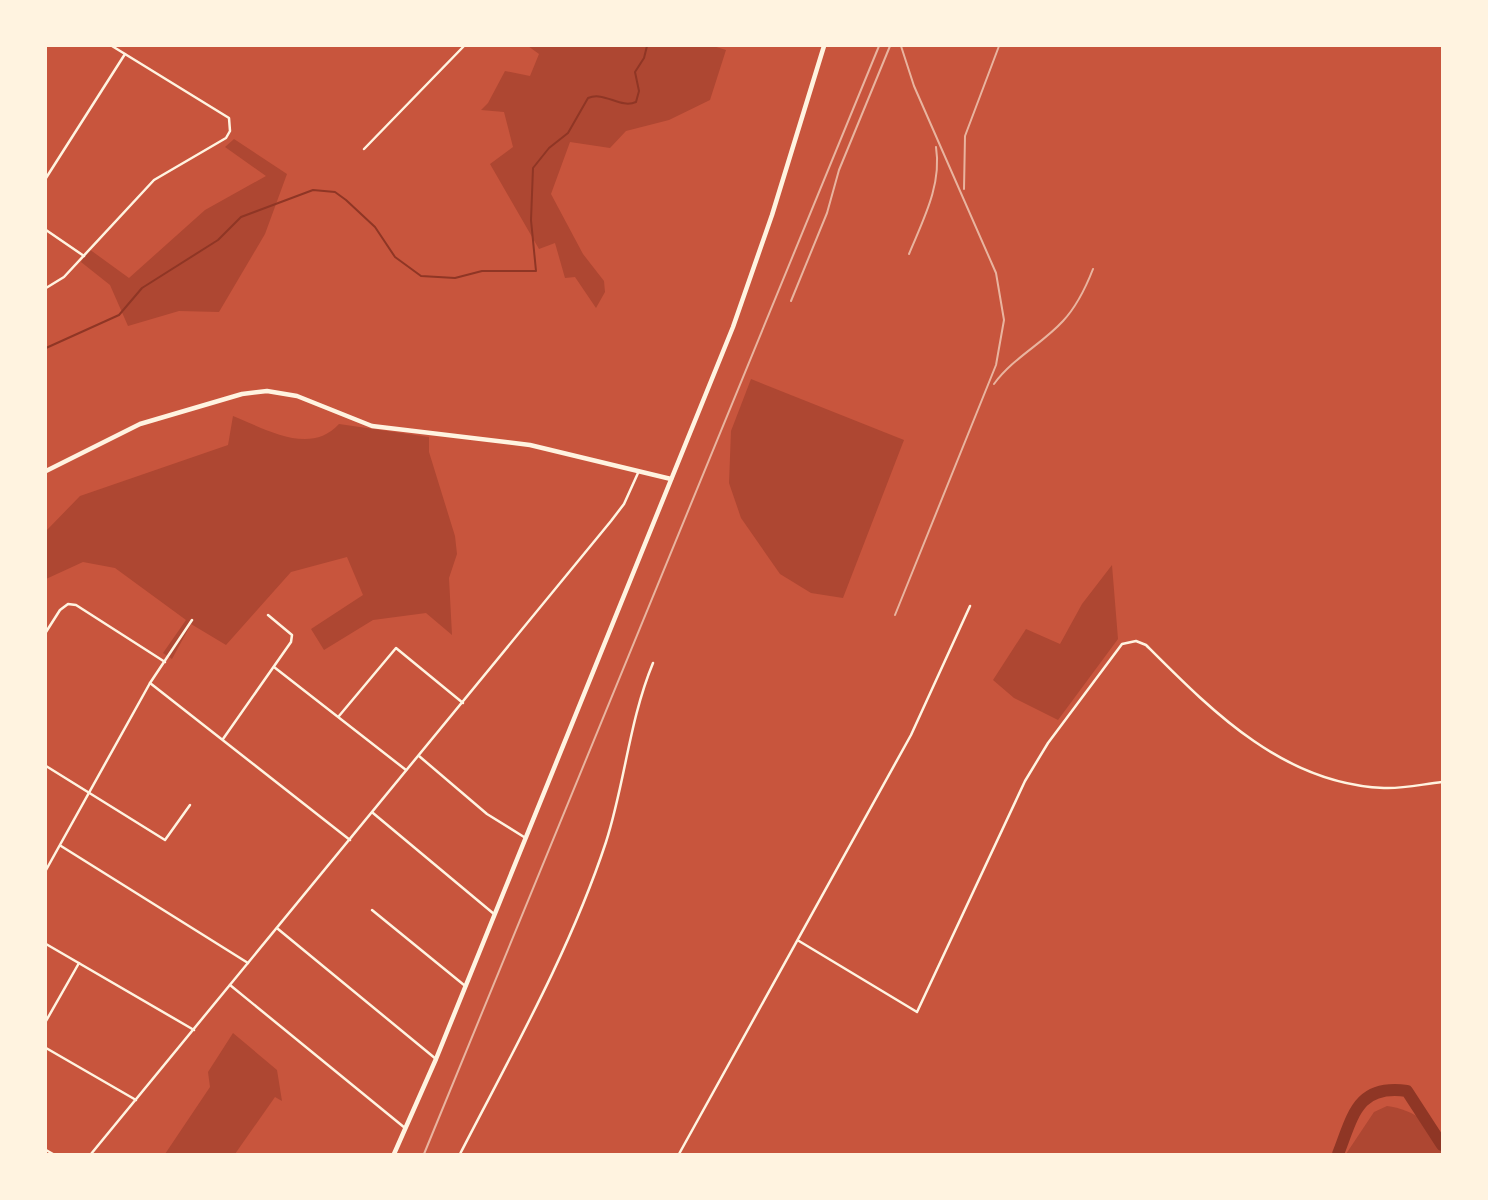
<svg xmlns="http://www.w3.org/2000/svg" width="1488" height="1200" font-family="'Public Sans',sans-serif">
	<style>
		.green { fill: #ae4732 }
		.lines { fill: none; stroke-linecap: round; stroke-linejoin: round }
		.stream { stroke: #8f3625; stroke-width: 2 }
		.river { stroke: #8f3625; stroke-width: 12 }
		.minor { stroke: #fff3e0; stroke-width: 2.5 }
		.secondary { stroke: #fff3e0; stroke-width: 4.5 }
		.primary { stroke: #fff3e0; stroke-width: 4.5 }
		.rail { stroke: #e9b49f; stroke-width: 2 }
	</style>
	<rect width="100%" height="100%" fill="#c8553d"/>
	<g class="green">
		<path d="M528,46H713L726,50L710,100L669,120L626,131L610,148L570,142L551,194L583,254L604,281L605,292L596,308L575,277L565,278L555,243L539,249L490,164L513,147L504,112L481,110L488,103L505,71L530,76L539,54Z"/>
		<path d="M234,139L287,174L265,234L219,312L179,311L128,326L110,285L81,262L89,249L129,278L205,210L266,176L225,147Z"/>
		<path d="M751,379L904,440L843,598L811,593L780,574L741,518L729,483L731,431Z"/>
		<path d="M233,416C266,429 310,456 339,424L429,437V452L455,536L457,554L449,578L452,635L426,613L373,620L324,650L311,629L363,595L347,557L291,572L226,645L191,624L172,659L163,653L186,620L115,568L83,562L46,579V531L80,496L228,445Z"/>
		<path d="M1112,565L1118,639L1058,720L1014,698L993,680L1026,629L1060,644L1082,604Z"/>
		<path d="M233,1033L277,1070L282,1101L275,1097L235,1154H165L210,1087L208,1072Z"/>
		<path d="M1387,1106C1412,1109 1443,1127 1442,1154H1346L1374,1112Z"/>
	</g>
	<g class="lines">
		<path class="stream" d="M46,348L119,315L142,288L218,240L241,217L313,190L335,192L346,200L375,227L395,257L421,276L455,278L482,271H536L531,220L533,168L549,148L568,133L588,98C605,91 620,109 636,102L639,91L635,72L644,58L647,46"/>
		<path class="river" d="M1338,1154C1353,1116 1357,1084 1407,1091L1442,1145"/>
		<g class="minor">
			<path d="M364,149L464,46"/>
			<path d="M46,178L125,54"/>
			<path d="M46,230L84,256"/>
			<path d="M46,288L64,277L154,180L226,138L230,131L229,118L112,46"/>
			<path d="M46,632L60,610L68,604L76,605L165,662"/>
			<path d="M274,667L406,770"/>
			<path d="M150,683L350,840"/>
			<path d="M339,716L396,648L463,703"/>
			<path d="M223,739L291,642L292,635L268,615"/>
			<path d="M419,756L487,814L524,837"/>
			<path d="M46,766L165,840L190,805"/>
			<path d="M373,813L494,914"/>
			<path d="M61,846L248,963"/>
			<path d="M46,870L150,683L192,620"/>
			<path d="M372,910L464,985"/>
			<path d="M278,929L436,1059"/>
			<path d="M799,941L917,1012L1025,781L1048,743L1122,644L1136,641L1146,645C1212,711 1283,784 1384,788C1403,789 1423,784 1442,782"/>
			<path d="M46,944L194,1030"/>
			<path d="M230,985L405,1128"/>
			<path d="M46,1021L79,963"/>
			<path d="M46,1048L136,1100"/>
			<path d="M46,1150L53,1154"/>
			<path d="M91,1154L611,521L624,504L638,473"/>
			<path d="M460,1154C512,1053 570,951 606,842C625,783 629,721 653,663"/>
			<path d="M679,1154L911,735L970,606"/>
		</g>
		<path class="secondary" d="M46,471L140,424L242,394L267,391L297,396L372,426L530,445L671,479"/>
		<path class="primary" d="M394,1154L436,1059L733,327L772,215L824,46"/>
		<g class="rail">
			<path d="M964,189L965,136L999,46"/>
			<path d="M909,254C923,220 942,185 936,147"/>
			<path d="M791,301L827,213L839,170L890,46"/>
			<path d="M994,384C1013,358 1042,344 1063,321C1077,306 1086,287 1093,269"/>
			<path d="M895,615L996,365L1004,320L996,273L914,86L901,46"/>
			<path d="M424,1154L879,46"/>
		</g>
	</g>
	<rect width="1488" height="1200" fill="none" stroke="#fff3e0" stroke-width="94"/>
</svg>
